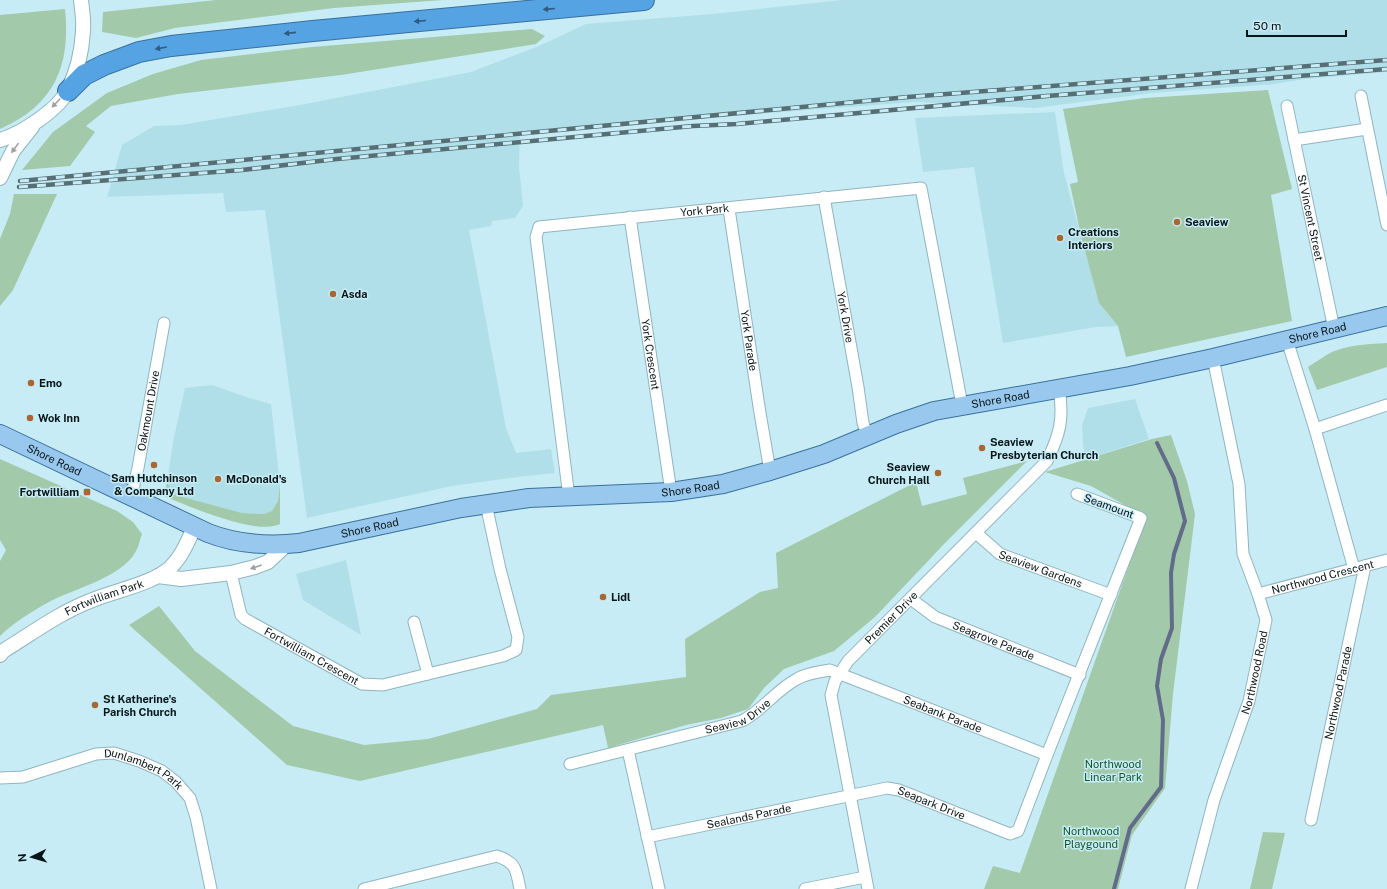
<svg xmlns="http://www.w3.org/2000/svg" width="1387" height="889" font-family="'Public Sans',sans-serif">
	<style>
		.built { fill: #b1dfe9 }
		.green { fill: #a3c9ab }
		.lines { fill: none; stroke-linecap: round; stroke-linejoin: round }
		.stream { stroke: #626b8a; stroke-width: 4 }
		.minor-casing { stroke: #91b5be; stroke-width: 13 }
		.tertiary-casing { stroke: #91b5be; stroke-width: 16 }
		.primary-casing { stroke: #3a719c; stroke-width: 20 }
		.motorway-casing { stroke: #3a719c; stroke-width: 22 }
		.minor { stroke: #fff; stroke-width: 11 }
		.tertiary { stroke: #fff; stroke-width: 14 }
		.primary { stroke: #99c8ee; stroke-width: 18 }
		.motorway { stroke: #55a3e3; stroke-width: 20 }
		.rail-casing { stroke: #576f74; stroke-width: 4.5 }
		.rail { stroke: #c7ecf5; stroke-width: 3; stroke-dasharray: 9; stroke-linecap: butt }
		.oneway { fill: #2e5c7e }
		.oneway2 { fill: #9ca1a3 }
		.poi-dot { fill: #a86732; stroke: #c7ecf5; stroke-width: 1.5 }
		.labels { text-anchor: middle; stroke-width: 3; stroke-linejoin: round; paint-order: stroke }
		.street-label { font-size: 11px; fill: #071518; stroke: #c7ecf5 }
		.poi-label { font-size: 11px; font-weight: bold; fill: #071518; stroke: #c7ecf5; text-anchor: start }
		.park-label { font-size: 11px; fill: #12562c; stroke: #c7ecf5 }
	</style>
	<rect width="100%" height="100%" fill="#c7ecf5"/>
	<g class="built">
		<path d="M842,0H1387V72L1305,79L1274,84L1152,93L1035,108L914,102L520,132L519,166L523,206L515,218L492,221L491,226L469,230L506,428L516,453L551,449L555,473L518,477L452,486L307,518L265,210L226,212L223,193L107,197L122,145L154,126L181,125L305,104L471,72L539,46L586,24L712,14Z"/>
		<path d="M1055,112L1064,173L1099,303L1118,326L1096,327L1003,343L974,167L923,172L915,118Z"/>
		<path d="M212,385L249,398L271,404L280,484L278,501L272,511L264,514L242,513L213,506L175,495L167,483L173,442L185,388Z"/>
		<path d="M1135,399L1149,439L1086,459L1083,445L1082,425L1088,408Z"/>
		<path d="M346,560L361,635L303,600L296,574Z"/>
	</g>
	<g class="green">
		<path d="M216,0H443L334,8L175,28L136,38L102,32L103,12Z"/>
		<path d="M65,9C71,66 54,105 0,129V15Z"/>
		<path d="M532,29L545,36L536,44L341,75L178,94L111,106L86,126L95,132L70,166L22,170L53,132L107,93L153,74L201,60L312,47Z"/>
		<path d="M1268,90L1292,189L1271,195L1292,321L1126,357L1118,326L1099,303L1081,236L1070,184L1078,182L1063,109L1145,98Z"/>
		<path d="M14,194H57L13,290L0,306V239L10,214Z"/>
		<path d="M1387,343V367L1317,390L1308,367C1316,362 1324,356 1332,352C1348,345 1369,344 1387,343Z"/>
		<path d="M1171,435L1187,481L1195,514L1173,694L1165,788L1132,835L1118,889H984L993,866L1020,873L1146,517L1091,486L1045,472L1152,439Z"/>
		<path d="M0,459L117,511L133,522L142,534C140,539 139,546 136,551C122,578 72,589 47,603C31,612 13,623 0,636V561L6,550L0,540Z"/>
		<path d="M1027,461L945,543L875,617L834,651L784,669L764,688L748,709L721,718L686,725L608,748L603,725L360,781L287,765L129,625L159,606L195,651L293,726L364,745L428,739L537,709L551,695L686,677L685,639L760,592L778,588L776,553L916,482L922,506L967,494L963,478Z"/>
		<path d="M167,483L175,495L242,513L264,514L272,511L278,501L280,484V524C257,536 188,506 164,496Z"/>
		<path d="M1263,832L1285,833L1272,889H1250Z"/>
	</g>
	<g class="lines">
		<path class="stream" d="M1114,889L1130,828L1161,787L1163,720L1157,686L1161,659L1172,628L1171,573L1174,554L1185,521L1174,478L1157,443"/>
		<g class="minor-casing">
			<g id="minor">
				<path d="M1361,96L1387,225"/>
				<path id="s1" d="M1287,106L1334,329"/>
				<path d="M1294,140L1367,129"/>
				<path id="s2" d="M824,197L858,387L863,423L868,437"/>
				<path id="s3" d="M729,209L760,413L770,471"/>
				<path id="s4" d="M630,217L671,492"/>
				<path d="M1287,340L1315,429L1354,569"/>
				<path d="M1315,429L1387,405"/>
				<path id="s5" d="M131,497L138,468L164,323"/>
				<path id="s6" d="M569,497L536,237L539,227L921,188L962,405"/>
				<path id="s7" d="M976,533L1000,554L1111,595"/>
				<path id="s8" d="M231,573L241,615L245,619L362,684L383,685L428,674L414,622"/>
				<path id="s9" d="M1258,594L1387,560"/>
				<path id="s10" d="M911,599L935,617L1080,675"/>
				<path d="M428,674L503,656L516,650L518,637L500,569L486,504"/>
				<path d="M628,750L659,889"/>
				<path id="s11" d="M570,764L742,721C763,710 776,690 797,679C807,673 819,672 830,670L1047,755"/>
				<path id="s12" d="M0,778L23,777L96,754L114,753L139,761L162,771L176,782L190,798L196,817L211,889"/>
				<path id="s13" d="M1311,820L1365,566"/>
				<path id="s14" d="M647,837L887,788L899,790L1010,834L1018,831L1047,755L1141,518L1077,494"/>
				<path d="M364,889L497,856C517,863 516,870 520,889"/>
				<path d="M805,889L865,877"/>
				<path id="s15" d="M868,889L831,695L835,681L848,661L1047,461C1060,434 1064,419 1059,388"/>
				<path id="s16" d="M1191,889L1214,800L1249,701L1266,620L1258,594L1243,554L1239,484L1213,358"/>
			</g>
		</g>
		<g class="tertiary-casing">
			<g id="tertiary">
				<path d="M0,140C21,134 58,110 68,90C77,72 82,50 83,31C84,21 82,10 81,0"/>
				<path d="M0,178L13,151L32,127"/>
				<path d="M158,576L181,579L231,573L255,567L268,562L287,544"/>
				<path id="s17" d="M0,655L3,651C31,634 59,613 90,601C113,591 153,584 171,567C182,556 188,541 194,528"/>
			</g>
		</g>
		<g class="primary-casing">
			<g id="primary">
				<path id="s18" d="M0,434L208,533C236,544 270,546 299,543L461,508L529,498L671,492L723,484L770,471L824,454L896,424L934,411L1130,376L1213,358L1387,316"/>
			</g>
		</g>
		<g class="motorway-casing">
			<path id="motorway" d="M68,91L84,75L104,65L139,52L171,46L313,31L644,0"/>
		</g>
		<use href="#minor" class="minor"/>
		<use href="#tertiary" class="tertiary"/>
		<use href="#primary" class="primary"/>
		<use href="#motorway" class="motorway"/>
		<g class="rail-casing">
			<g id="rail">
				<path d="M20,181L908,97L1387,60"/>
				<path d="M19,187L242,170L337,159L693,126L737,124L1047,96L1387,69"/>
			</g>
		</g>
		<use href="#rail" class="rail"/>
	</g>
	<defs><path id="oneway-solid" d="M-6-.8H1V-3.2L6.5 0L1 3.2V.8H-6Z"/></defs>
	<g class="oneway">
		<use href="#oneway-solid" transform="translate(549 9) rotate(175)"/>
		<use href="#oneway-solid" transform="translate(420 21) rotate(175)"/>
		<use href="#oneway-solid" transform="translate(290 33) rotate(174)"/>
		<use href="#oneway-solid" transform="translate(161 48) rotate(170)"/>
	</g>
	<g class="oneway2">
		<use href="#oneway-solid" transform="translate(56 103) rotate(134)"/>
		<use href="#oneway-solid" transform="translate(15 148) rotate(126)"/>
		<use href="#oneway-solid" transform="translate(256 567) rotate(161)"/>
	</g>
	<g class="poi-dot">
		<circle cx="1177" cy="222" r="4"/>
		<circle cx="1060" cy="238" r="4"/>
		<circle cx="333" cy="294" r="4"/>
		<circle cx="31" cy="383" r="4"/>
		<circle cx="30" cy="418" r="4"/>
		<circle cx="982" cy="448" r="4"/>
		<circle cx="154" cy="465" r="4"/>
		<circle cx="938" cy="473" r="4"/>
		<circle cx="218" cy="479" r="4"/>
		<rect x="83" y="488" width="8" height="8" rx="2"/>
		<circle cx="603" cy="597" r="4"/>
		<circle cx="95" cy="705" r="4"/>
	</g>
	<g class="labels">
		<g class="street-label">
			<text dy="4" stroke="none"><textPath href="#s6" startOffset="439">York Park</textPath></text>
			<text dy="4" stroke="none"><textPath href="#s1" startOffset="114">St Vincent Street</textPath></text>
			<text dy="4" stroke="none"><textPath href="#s2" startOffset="122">York Drive</textPath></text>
			<text dy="4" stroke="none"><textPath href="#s18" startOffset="1367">Shore Road</textPath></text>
			<text dy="4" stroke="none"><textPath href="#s3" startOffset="133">York Parade</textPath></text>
			<text dy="4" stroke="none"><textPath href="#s4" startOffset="139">York Crescent</textPath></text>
			<text dy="4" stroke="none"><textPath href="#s18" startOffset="1043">Shore Road</textPath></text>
			<text dy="4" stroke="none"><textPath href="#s5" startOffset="88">Oakmount Drive</textPath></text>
			<text dy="4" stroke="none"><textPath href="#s18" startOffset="60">Shore Road</textPath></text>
			<text dy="4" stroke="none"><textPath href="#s18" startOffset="719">Shore Road</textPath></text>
			<text transform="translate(1109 506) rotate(20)" y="4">Seamount</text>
			<text dy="4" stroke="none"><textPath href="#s18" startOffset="395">Shore Road</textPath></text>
			<text dy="4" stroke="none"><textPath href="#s7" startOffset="75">Seaview Gardens</textPath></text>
			<text dy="4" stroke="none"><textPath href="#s9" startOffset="67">Northwood Crescent</textPath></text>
			<text dy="4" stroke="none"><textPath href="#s17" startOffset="120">Fortwilliam Park</textPath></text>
			<text dy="4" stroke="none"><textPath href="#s15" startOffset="297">Premier Drive</textPath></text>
			<text dy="4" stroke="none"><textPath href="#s10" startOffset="93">Seagrove Parade</textPath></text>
			<text dy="4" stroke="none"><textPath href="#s8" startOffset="125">Fortwilliam Crescent</textPath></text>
			<text dy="4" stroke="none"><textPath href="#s16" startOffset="226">Northwood Road</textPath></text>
			<text dy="4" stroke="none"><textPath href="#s13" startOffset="130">Northwood Parade</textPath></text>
			<text dy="4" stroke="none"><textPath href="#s11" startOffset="175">Seaview Drive</textPath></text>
			<text dy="4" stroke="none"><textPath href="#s11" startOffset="402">Seabank Parade</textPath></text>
			<text dy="4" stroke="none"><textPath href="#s12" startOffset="151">Dunlambert Park</textPath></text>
			<text dy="4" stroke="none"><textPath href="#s14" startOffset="292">Seapark Drive</textPath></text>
			<text dy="4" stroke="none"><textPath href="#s14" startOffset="104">Sealands Parade</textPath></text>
		</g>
		<g class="poi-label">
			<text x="1185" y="226">Seaview</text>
			<text x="1068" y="236">Creations<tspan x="1068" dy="13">Interiors</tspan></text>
			<text x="341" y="298">Asda</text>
			<text x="39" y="387">Emo</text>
			<text x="38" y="422">Wok Inn</text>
			<text x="990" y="446">Seaview<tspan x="990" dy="13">Presbyterian Church</tspan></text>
			<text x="930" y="471" text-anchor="end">Seaview<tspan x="930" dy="13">Church Hall</tspan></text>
			<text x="154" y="482" text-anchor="middle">Sam Hutchinson<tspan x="154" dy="13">&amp; Company Ltd</tspan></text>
			<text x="226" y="483">McDonald's</text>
			<text x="79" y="496" text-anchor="end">Fortwilliam</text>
			<text x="611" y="601">Lidl</text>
			<text x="103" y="703">St Katherine's<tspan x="103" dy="13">Parish Church</tspan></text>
		</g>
		<g class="park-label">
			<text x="1113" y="768">Northwood<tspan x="1113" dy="13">Linear Park</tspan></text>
			<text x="1091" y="835">Northwood<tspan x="1091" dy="13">Playgound</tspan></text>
		</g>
	</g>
	<g transform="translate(32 857) rotate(265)" stroke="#c7ecf5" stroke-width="3" paint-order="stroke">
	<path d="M0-3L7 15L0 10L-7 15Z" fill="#071518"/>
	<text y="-6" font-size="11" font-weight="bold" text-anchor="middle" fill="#071518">N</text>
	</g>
	<path d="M1247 30v6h99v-6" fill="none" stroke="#071518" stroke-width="2"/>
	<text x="1253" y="30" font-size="12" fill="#071518" stroke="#c7ecf5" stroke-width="3" paint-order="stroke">50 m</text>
</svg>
